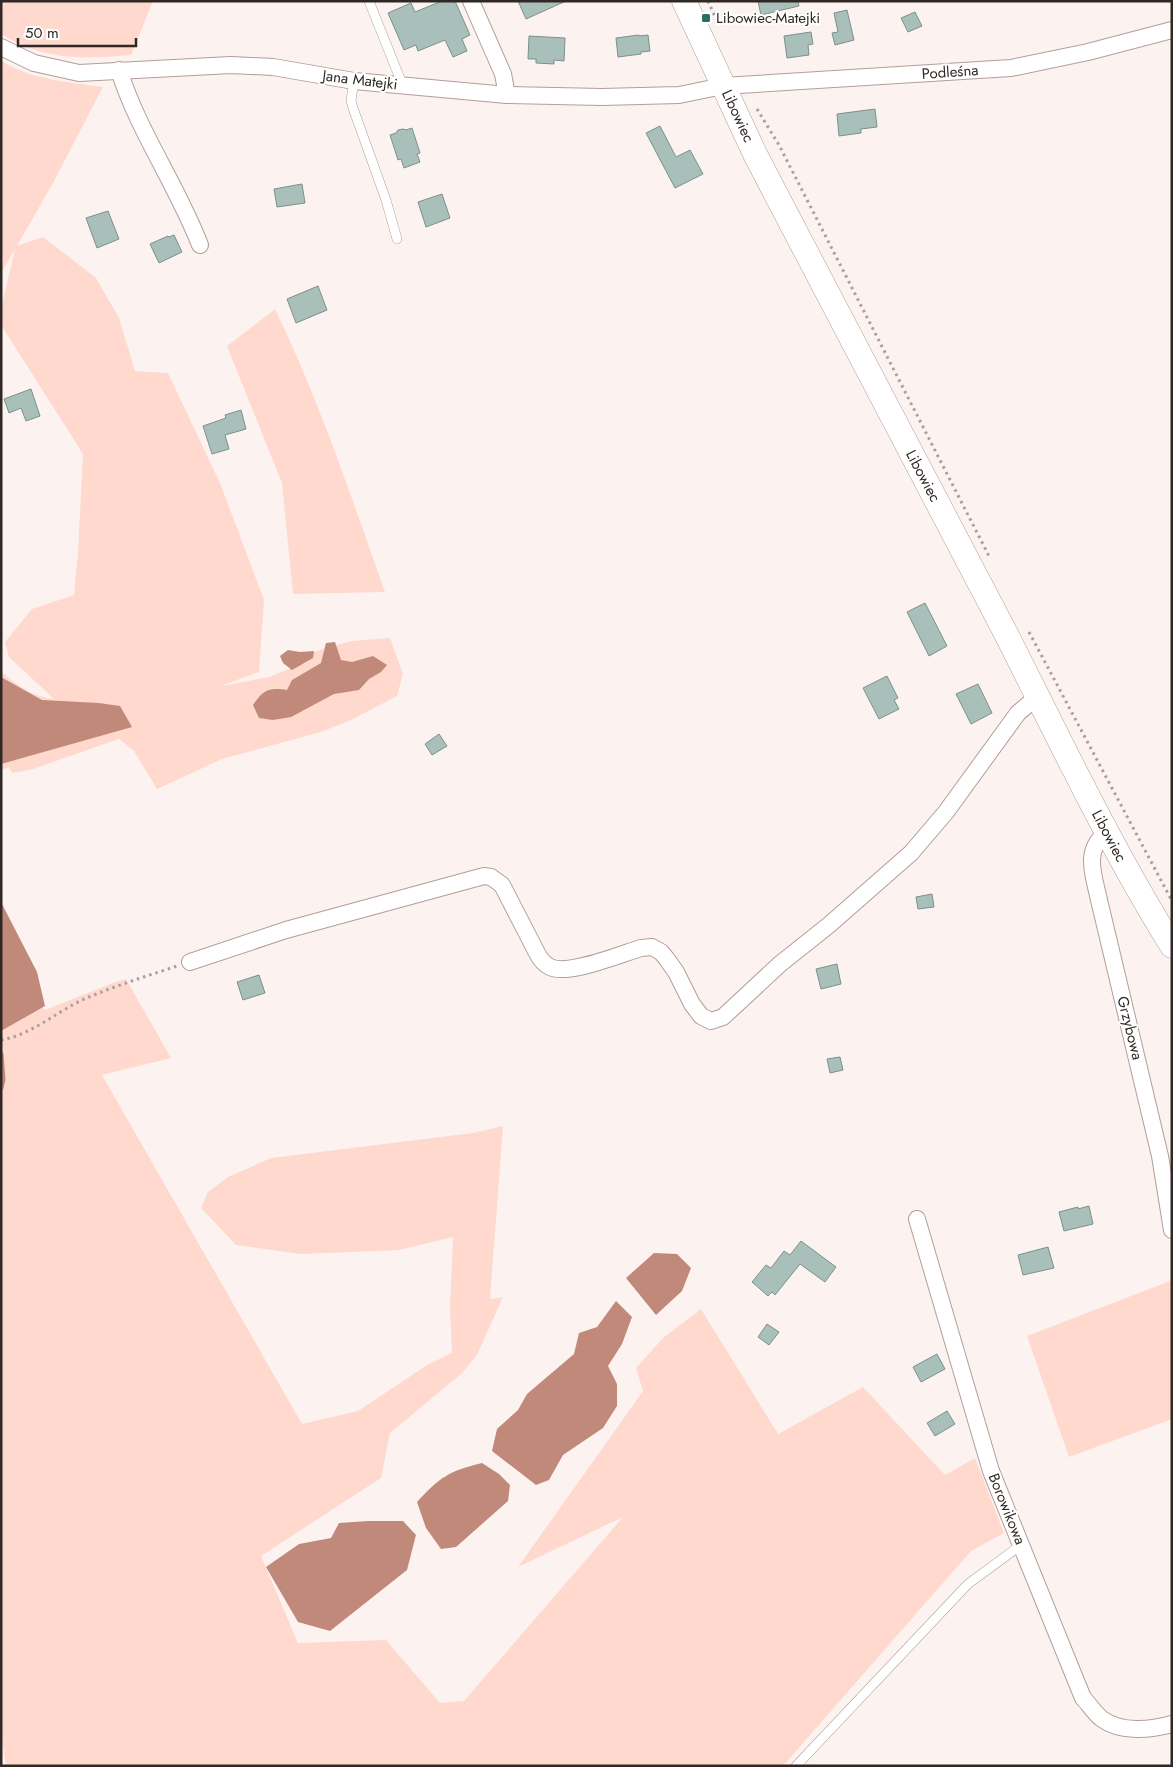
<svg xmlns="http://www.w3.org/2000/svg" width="1173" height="1767" font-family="Jost,sans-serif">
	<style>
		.green { fill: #ffd9ce }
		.water { fill: #c08979 }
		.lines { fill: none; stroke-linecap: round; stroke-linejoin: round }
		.stream { stroke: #c08979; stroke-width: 5 }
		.building { fill: #a9bfba; stroke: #7b918c }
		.lane-casing { stroke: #b29e98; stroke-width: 10 }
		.street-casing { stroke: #b29e98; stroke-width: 18 }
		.secondary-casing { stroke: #b29e98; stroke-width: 25 }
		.path { stroke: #a8a09d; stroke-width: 3; stroke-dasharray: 2.5 4; stroke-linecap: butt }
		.lane { stroke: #fff; stroke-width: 9 }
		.street { stroke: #fff; stroke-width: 16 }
		.secondary { stroke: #fff; stroke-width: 24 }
		.poi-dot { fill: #296e62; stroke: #fff; stroke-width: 2 }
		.labels { text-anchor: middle; stroke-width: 4; stroke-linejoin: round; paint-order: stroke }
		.poi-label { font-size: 15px; fill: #302825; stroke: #fff; text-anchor: start }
		.street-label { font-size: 15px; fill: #302825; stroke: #fff }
	</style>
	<rect width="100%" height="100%" fill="#fcf3f0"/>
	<g class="green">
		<path d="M1,1H153L131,55C82,59 45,61 1,34Z"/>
		<path d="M1,61C32,80 69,82 103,87L53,183L17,246L43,237L96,278L119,318L135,371L168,373L220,483L264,600L259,672L221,686L269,677L307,662L311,653L329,647L352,641L390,638L403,674L397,696L349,721L321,732L222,759L157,789L134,751L119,739L30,770L12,773L9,767L1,770V671C16,685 33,697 54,699L9,657L5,642L32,609L74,595L78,552L83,454L1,325V309L15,249L1,273Z"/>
		<path d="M275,309C319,400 351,496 385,592L293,594L282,483L227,346Z"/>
		<path d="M1,919L31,997L45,1010L115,982L126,979L171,1058L102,1075L302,1424L358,1411L427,1365L452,1353L450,1307L453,1237L399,1250L301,1254L236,1245L201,1208L208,1192L228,1177L271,1158L473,1133L503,1126L490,1299L503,1297L477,1355L461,1374L390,1433L381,1478L261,1556L298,1643L386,1640L440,1703L464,1701L623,1517L518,1567L643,1391L636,1368L663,1338L701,1309L778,1434L863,1387L945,1475L975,1458L1004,1533L971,1551L783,1766H6L1,1734Z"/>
		<path d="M1170,1281L1172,1288V1419L1069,1457L1027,1336Z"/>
	</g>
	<g class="water">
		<path d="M335,642L341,660L352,662L373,656L387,665L381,672L369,679L359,690L334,694L291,717L273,720L259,718L253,705C263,690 269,687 287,690L292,680L321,663L326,643Z"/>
		<path d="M288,650L300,652L314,651L313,658L292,670L283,663L280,656Z"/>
		<path d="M1,677L42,700L99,703L120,706L132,727L1,764Z"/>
		<path d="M1,902L37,972L45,1006L1,1031Z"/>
		<path d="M654,1253L677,1254L691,1268L682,1291L656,1315L626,1278Z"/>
		<path d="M616,1301L632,1317L622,1344L608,1366L617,1384V1406L603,1428L563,1455L549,1480L536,1485L492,1451L497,1429L518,1410L527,1394L574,1354L579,1333L597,1327Z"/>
		<path d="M482,1463L499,1474L510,1485L508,1501L456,1547L441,1549L426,1528L417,1502C440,1477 449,1471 482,1463Z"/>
		<path d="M368,1521H403L416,1535L407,1570L330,1631L298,1622L266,1567L299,1544L331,1538L339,1523Z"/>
	</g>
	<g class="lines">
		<path class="stream" d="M1,1054L3,1080L1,1088"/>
	</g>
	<g class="building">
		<path d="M442,1H455L470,35L462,39L467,51L453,57L445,40L418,51L416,45L404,50L388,13L411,3L415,12Z"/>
		<path d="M518,1H566L526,19Z"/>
		<path d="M758,1H798L799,6L761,15Z"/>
		<path d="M847,10L854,40L835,45L832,33L838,32L834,13Z"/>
		<path d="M915,12L922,26L908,32L901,18Z"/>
		<path d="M811,32L813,44L808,45L809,55L787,58L784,36Z"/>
		<path d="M639,35V36L648,35L650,51L641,52V54L618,57L616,38Z"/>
		<path d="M529,36L565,38L564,61L554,60V64L536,63V59H528Z"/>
		<path d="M875,109L877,127L861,129V133L839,136L837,114Z"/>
		<path d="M660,126L676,157L690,150L703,174L675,188L646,133Z"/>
		<path d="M412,128L420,153L417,154L420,162L404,168L401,159L398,160L390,135L396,133L398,130L403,129L406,130Z"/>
		<path d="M302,184L305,203L277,207L274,189Z"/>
		<path d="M442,194L450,218L426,227L418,202Z"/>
		<path d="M108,211L119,239L97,248L86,218Z"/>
		<path d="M174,235L182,252L159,263L150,244L168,236L169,237Z"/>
		<path d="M318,286L327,310L296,323L287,299Z"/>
		<path d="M31,389L40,416L26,421L21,408L9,413L4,399Z"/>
		<path d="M241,410L246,429L225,435L229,449L212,454L203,426L226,418L225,415Z"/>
		<path d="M925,603L947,646L929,656L907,612Z"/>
		<path d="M887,676L898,698L894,700L899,709L879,719L863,688Z"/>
		<path d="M978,684L992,713L971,724L956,694Z"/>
		<path d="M439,734L447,746L432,755L425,744Z"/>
		<path d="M932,894L934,907L918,909L916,897Z"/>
		<path d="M837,964L841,984L821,989L816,969Z"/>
		<path d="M259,975L265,993L243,1000L237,982Z"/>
		<path d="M840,1057L843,1070L830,1073L827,1059Z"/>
		<path d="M1089,1206L1093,1224L1064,1231L1059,1212L1078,1207V1209Z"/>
		<path d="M801,1241L836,1267L825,1282L800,1264L775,1295L772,1292L768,1296L752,1282L766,1265L771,1268L784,1251L790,1255Z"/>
		<path d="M1048,1247L1054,1268L1023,1275L1018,1255Z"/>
		<path d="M767,1324L779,1332L769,1345L758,1337Z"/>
		<path d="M937,1354L945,1369L921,1382L913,1367Z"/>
		<path d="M947,1411L955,1424L935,1436L927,1423Z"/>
	</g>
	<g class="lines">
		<g class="lane-casing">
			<g id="lane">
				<path d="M369,1L403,86"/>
				<path d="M354,81L351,100L353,108L386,200L397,239"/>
				<path d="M796,1766L968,1584L1021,1545"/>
			</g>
		</g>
		<g class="street-casing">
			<g id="street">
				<path d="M471,1L503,74L507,95"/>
				<path d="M1,47L34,63L79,73L231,65L273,67L354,81L507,95L602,97L679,95L723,86L1011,68L1088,52L1172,30"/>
				<path d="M119,70C138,131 177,185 200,245"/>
				<path d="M1106,833C1083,851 1094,876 1099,900L1160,1156L1172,1230"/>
				<path d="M190,962L286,930L484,876L491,877L502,885L537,953C540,959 544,964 550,967C568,976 621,954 641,948L652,947L661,952L666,958L676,972L692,1004L701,1016L711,1021L723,1017L780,964L829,925L911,853L946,812L1018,713L1037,697"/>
				<path d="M917,1219L991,1471L1083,1698C1089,1704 1095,1714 1102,1719C1121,1733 1151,1730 1172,1724"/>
			</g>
		</g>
		<g class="secondary-casing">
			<path id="secondary" d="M684,1L755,154L781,204C854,345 929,485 1002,626C1057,734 1108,843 1172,946"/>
		</g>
		<g class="path">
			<path d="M708,1L717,21"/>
			<path d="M757,109L779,145L990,558"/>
			<path d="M1029,632L1172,901"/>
			<path d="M1,1040C30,1035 54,1014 80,1001C111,987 144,977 177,966"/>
		</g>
		<use href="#lane" class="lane"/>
		<use href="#street" class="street"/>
		<use href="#secondary" class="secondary"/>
	</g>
	<rect class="poi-dot" x="701" y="13" width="10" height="10" rx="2.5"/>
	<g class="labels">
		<g class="poi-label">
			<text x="716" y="23">Libowiec-Matejki</text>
		</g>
		<g class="street-label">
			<text transform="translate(950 72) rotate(-4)" y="5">Podleśna</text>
			<text transform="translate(360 80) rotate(7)" y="5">Jana Matejki</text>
			<text transform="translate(738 116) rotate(65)" y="5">Libowiec</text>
			<text transform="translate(923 476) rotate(62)" y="5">Libowiec</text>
			<text transform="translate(1109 836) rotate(62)" y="5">Libowiec</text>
			<text transform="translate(1130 1028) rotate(76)" y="5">Grzybowa</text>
			<text transform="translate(1007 1509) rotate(68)" y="5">Borowikowa</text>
		</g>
	</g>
	<rect width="1173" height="1767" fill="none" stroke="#302825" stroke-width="5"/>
	<path d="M18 38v8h118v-8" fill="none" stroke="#302825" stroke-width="2.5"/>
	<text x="25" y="38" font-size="15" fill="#302825" stroke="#ffffff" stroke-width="4" paint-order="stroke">50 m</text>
</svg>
